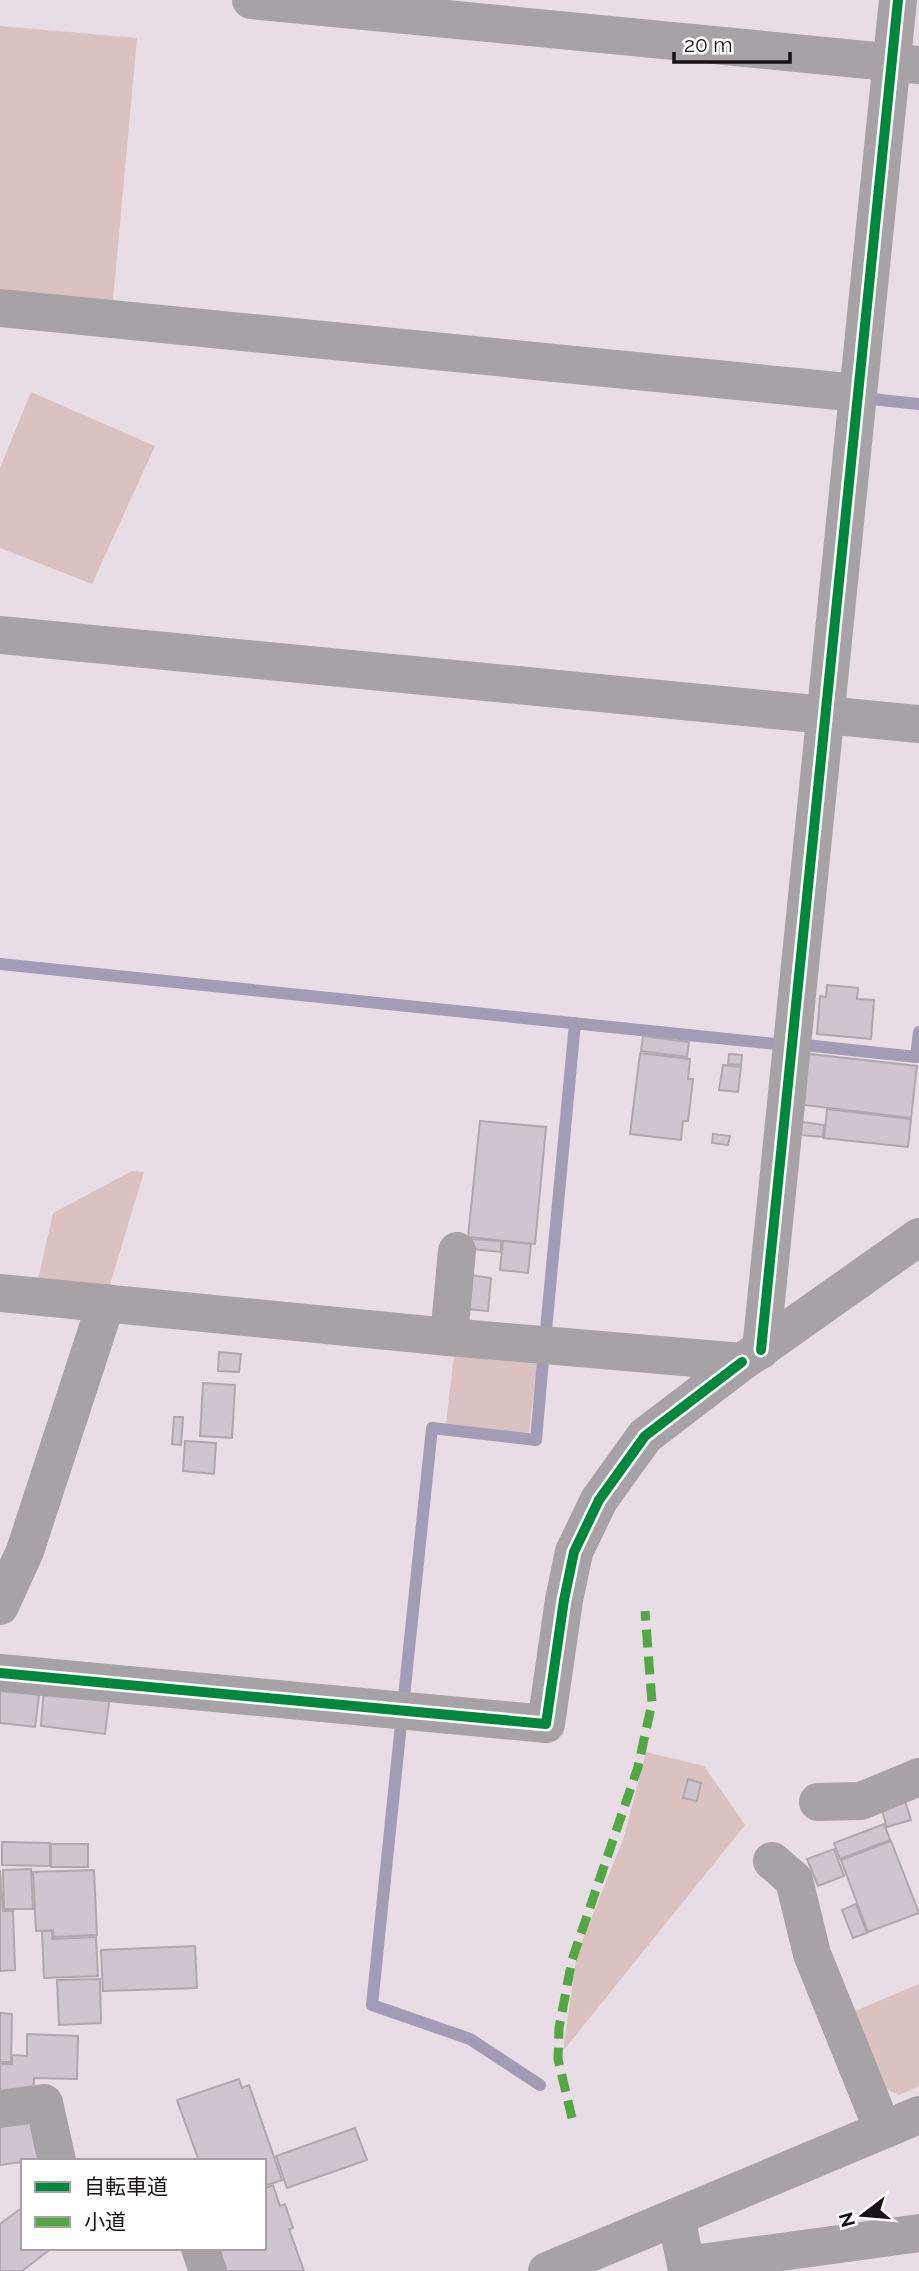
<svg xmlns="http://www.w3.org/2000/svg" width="919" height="2271" font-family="Raleway,'Noto Sans JP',sans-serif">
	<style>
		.green { fill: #dcc1c1 }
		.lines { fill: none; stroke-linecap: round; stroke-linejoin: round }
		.stream { stroke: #a39cb7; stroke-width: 12 }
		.building { fill: #cec5cf; stroke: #aea8ad; stroke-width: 2 }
		.minor { stroke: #a7a2a5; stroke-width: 38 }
		.quiet { stroke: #52a842; stroke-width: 9; stroke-dasharray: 18 9; stroke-linecap: butt }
		.cycleway-casing { stroke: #fff; stroke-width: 15 }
		.cycleway { stroke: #00873e; stroke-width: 10 }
	</style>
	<rect width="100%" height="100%" fill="#e8dde4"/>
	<g class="green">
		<path d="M0,26L137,38L112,311L0,300Z"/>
		<path d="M31,392L155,446L92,584L0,548V468Z"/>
		<path d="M132,1171L144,1172L108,1291L37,1284L53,1213Z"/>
		<path d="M455,1346L538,1356L529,1433L446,1424Z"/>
		<path d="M646,1752L704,1766L745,1825L563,2051L577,1954L624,1837Z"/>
		<path d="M919,1984V2086L899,2095L878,2084L848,2014Z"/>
	</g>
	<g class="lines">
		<g class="stream">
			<path d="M871,399L919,404"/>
			<path d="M0,964L776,1044"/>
			<path d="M805,1045L916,1057L919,1032"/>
			<path d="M546,1330L575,1023"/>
			<path d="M404,1697L432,1428L536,1440L543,1360"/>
			<path d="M401,1724L372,2005L470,2039L540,2085"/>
		</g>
	</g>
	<g class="building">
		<path d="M827,985L858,988L857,999L874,1000L871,1039L817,1034L820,996L826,997Z"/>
		<path d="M643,1036L689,1042L687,1057L641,1051Z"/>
		<path d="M640,1053L690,1059L688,1079H693L688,1121H683L681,1140L630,1134Z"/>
		<path d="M801,1053L917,1066L911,1118L796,1104Z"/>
		<path d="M729,1054L742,1055L741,1065L728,1064Z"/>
		<path d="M723,1065L741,1067L738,1092L719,1090Z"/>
		<path d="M827,1109L911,1119L908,1147L824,1138Z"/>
		<path d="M480,1121L546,1127L535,1244L468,1237Z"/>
		<path d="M802,1122L824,1125L823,1137L801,1135Z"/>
		<path d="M713,1134L730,1136L728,1145L712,1143Z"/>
		<path d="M471,1239L501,1241V1252L471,1249Z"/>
		<path d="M503,1241L531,1244L528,1273L500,1270Z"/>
		<path d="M470,1275L491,1278L488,1311L467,1309Z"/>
		<path d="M219,1352L241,1354L239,1372L218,1371Z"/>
		<path d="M203,1383L235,1385L232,1438L200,1436Z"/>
		<path d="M174,1417H183L181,1445L172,1444Z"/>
		<path d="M185,1441L216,1443L214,1474L183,1471Z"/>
		<path d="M0,1683L40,1688L35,1727L0,1723Z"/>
		<path d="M44,1687L110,1694L105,1734L41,1726Z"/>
		<path d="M688,1779L701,1783L697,1801L683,1798Z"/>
		<path d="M905,1801L911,1820L887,1827L881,1808Z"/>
		<path d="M884,1824L890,1840L840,1859L834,1843Z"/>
		<path d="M891,1841L919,1913L868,1932L841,1860Z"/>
		<path d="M2,1842L50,1843V1866L2,1865Z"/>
		<rect x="51" y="1844" width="37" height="23"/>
		<path d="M834,1849L844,1876L818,1886L807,1859Z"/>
		<path d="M31,1869L33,1909H4L3,1870Z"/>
		<path d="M0,1870L3,1911H13L15,1970L0,1971Z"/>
		<path d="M94,1870L97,1935L54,1937L53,1930L36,1931L33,1872Z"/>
		<path d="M856,1904L867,1933L853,1938L842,1910Z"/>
		<path d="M42,1931H52V1939L96,1937L98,1976L44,1978Z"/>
		<path d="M195,1946L197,1988L103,1991L101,1950Z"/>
		<path d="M100,1979L101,2023L59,2025L57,1980Z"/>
		<path d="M0,2013L12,2014L11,2062H0Z"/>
		<path d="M27,2034L78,2036L77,2079L34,2078L33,2100L0,2099V2064H12V2055L27,2056Z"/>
		<path d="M239,2079L242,2088L249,2085L282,2180L264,2186V2161H199L177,2100Z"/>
		<path d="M37,2112L44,2159L0,2165V2117Z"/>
		<path d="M355,2128L367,2160L287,2188L276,2156Z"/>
		<path d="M273,2185L280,2206L285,2204L293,2228L289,2229L304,2271H225L218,2248H264V2189Z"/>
		<path d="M23,2207V2248H52L22,2271H0V2224Z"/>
	</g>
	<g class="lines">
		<g class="minor">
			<path d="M251,0L919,65"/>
			<path d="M0,308L858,393"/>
			<path d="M0,635L919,724"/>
			<path d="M0,1293L449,1337L742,1362L919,1237"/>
			<path d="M449,1337L457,1251"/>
			<path d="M761,1350L898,0"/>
			<path d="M0,1606L25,1551L106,1303"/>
			<path d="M0,1673L546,1724L564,1600L574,1552L599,1500L645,1436L742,1362"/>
			<path d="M818,1802L861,1801L919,1777"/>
			<path d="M772,1861L794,1880L812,1954L883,2130"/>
			<path d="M0,2109L44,2103L57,2161"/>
			<path d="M676,2217L686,2265L919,2233"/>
			<path d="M200,2248L208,2271"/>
			<path d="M547,2271L919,2115"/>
		</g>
		<path class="quiet" d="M572,2118L558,2059L559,2028L572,1960L638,1767L652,1703L645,1611"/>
		<g class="cycleway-casing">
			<g id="cycleway">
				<path d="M761,1350L898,0"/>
				<path d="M0,1673L546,1724L564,1600L574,1552L599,1500L645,1436L742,1362"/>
			</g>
		</g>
		<use href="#cycleway" class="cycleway"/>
	</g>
	<rect x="21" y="2159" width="245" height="91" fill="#ffffff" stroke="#a3a1a2" stroke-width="2"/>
	<rect x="35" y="2182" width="35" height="10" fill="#00873e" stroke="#a3a1a2" stroke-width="2"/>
	<text x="84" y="2194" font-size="21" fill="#191317">自転車道</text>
	<rect x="35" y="2217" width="35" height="10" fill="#52a842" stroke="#a3a1a2" stroke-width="2"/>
	<text x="84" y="2229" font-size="21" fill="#191317">小道</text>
	<g transform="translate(863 2215) rotate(254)" stroke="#ffffff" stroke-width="5" paint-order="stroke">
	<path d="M0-5L12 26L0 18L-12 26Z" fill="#191317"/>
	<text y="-10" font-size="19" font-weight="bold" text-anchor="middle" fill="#191317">N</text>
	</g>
	<path d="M674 52v10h116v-10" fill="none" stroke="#191317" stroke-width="3.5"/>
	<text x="684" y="52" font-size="21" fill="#191317" stroke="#ffffff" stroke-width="5" paint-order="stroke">20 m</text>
</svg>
